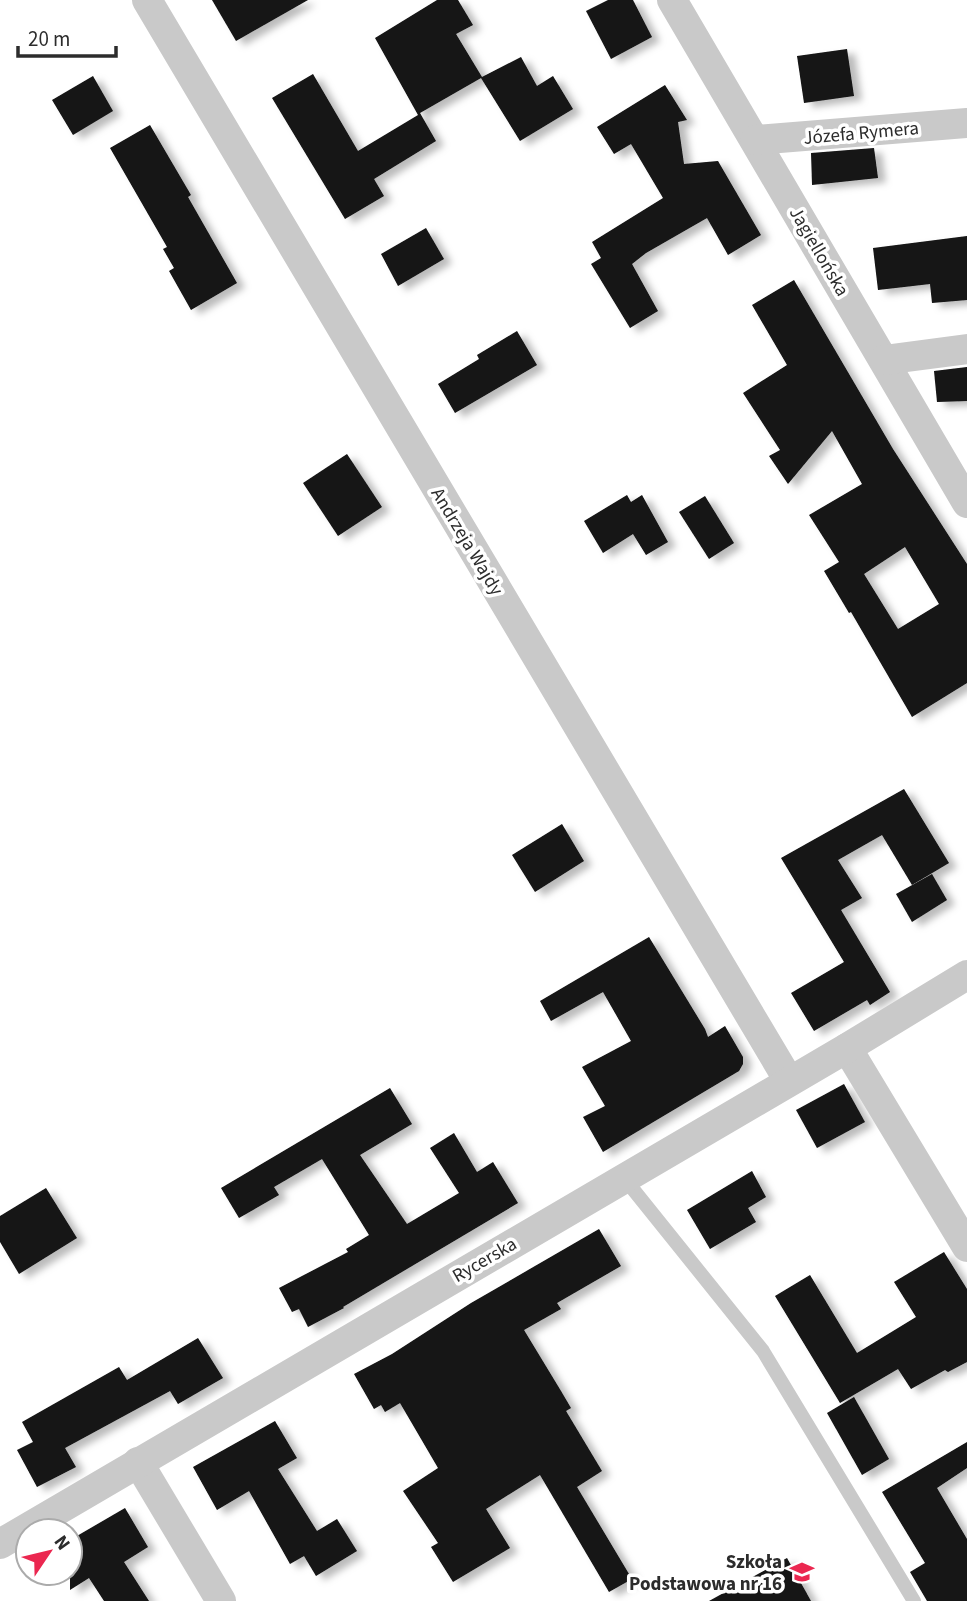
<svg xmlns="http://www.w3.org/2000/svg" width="967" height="1601" font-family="'Source Sans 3',sans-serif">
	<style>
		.building { fill: #131313; fill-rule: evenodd; filter: url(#shadow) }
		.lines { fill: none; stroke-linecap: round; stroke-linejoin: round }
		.service { stroke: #c9c9c9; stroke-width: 14 }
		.minor { stroke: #c9c9c9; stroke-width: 30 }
		.labels { text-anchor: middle; stroke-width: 7; stroke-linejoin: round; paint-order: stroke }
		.street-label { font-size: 19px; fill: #2c2c2c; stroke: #fff }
		.poi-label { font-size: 19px; font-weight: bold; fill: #2c2c2c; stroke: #fff; text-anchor: end }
	</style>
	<defs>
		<filter id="shadow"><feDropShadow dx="8" dy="4.5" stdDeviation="3.5" flood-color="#0004"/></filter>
	</defs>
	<rect width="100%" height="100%" fill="#fff"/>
	<g class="building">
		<path d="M212,0H308L236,41Z"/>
		<path d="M437,0H458L473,25L456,34L482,77L521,57L537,86L553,76L573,109L520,141L481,78L420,113L436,141L374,179L384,196L345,219L272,98L313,74L358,151L418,115L375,38Z"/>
		<path d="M608,0H633L652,37L611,59L586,11Z"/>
		<path d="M847,49L854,96L804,103L797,56Z"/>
		<path d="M93,76L113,111L73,135L52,100Z"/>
		<path d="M665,85L687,120L678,122L684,164L718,161L761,235L728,255L707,218L646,253L632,264L658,311L630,328L591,264L601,258L592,242L663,198L631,144L614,154L597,127Z"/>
		<path d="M150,125L191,195L188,197L237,283L191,310L169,271L174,268L163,249L167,247L110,148Z"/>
		<path d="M874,148L878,178L812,185L811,153Z"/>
		<path d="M426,228L444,259L398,286L381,254Z"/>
		<path d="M967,236V300L932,303L930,284L878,290L873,248Z"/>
		<path d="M794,280L893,449L967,564V683L912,717L851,612L849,613L824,571L839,562L809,515L862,484L832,431L788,484L769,456L780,450L743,393L787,365L752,305ZM905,547L939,604L898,629L864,574Z"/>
		<path d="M517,331L537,365L455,413L438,384L479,359L477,355Z"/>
		<path d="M967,367V401L937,402L934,371Z"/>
		<path d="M347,454L382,507L338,536L303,483Z"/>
		<path d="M627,495L631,502L642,495L668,542L646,555L633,534L603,553L584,521Z"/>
		<path d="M705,496L734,543L709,559L679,512Z"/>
		<path d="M904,789L949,863L912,885L882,835L838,860L862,898L841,910L890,992L870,1005L867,1000L814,1031L791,993L844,962L781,858Z"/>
		<path d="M562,824L584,861L535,892L512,855Z"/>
		<path d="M932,874L947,900L912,922L896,894Z"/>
		<path d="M649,937L705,1029L708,1037L725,1026L743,1057V1064L739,1071L603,1152L583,1117L605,1106L582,1067L631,1041L603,992L551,1021L540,1001Z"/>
		<path d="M844,1084L865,1122L817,1148L796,1110Z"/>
		<path d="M390,1088L412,1124L360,1155L407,1224L459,1193L430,1148L454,1133L477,1172L493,1162L518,1203L343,1307L344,1308L308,1327L299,1309L292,1312L279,1288L348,1252L346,1249L369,1235L335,1180L322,1159L274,1187L279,1195L239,1218L221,1188Z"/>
		<path d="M752,1171L766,1197L748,1208L756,1222L710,1249L687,1210Z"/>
		<path d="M46,1188L77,1238L19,1274L0,1242V1216Z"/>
		<path d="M599,1229L621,1266L557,1303L561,1309L524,1330L561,1391L571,1408L566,1411L602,1471L577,1487L632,1579L609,1592L540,1475L486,1509L510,1548L453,1582L431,1547L438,1543L403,1491L438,1468L400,1403L385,1412L381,1405L374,1409L354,1374L392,1354L471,1303Z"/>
		<path d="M944,1252L967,1289V1362L948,1372L945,1370L911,1389L898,1369L840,1403L775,1296L810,1275L857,1353L916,1317L894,1282Z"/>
		<path d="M198,1338L223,1378L178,1404L170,1391L65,1448L76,1467L37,1487L17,1450L33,1442L22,1422L119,1367L127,1380Z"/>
		<path d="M854,1397L889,1459L862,1475L827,1413Z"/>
		<path d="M275,1421L297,1458L278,1469L317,1531L337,1519L357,1551L316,1576L304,1556L290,1564L249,1491L217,1510L193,1467Z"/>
		<path d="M967,1442V1468L937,1488L967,1539V1601H927L910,1572L925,1563L882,1492Z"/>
		<path d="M125,1508L148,1547L124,1562L149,1601H104L89,1578L70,1590V1540Z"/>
		<path d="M787,1558L811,1601H709Z"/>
	</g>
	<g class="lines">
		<path class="service" d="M624,1178L763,1351L914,1601"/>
		<g class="minor">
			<path d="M147,0L789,1081"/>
			<path d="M672,0L967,503"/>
			<path d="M755,140L967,123"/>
			<path d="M884,360L967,349"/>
			<path d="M847,1048L967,1247"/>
			<path d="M138,1462L221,1601"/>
			<path d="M0,1544L847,1048L967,975"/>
		</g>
	</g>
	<defs>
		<g id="school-bare" transform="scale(1.89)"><path d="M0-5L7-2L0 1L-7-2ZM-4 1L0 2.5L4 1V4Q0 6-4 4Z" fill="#eb2750" stroke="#fff" stroke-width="2.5" paint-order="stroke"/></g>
	</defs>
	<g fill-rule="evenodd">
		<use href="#school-bare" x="802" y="1572"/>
	</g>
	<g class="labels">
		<g class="street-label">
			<text transform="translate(861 132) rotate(-5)" y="7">Józefa Rymera</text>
			<text transform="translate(820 251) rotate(60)" y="7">Jagiellońska</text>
			<text transform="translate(468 541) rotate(59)" y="7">Andrzeja Wajdy</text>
			<text transform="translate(484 1259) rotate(-30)" y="7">Rycerska</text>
		</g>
		<g class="poi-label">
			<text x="782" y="1568">Szkoła<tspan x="782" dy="22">Podstawowa nr 16</tspan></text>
		</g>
	</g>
	<g transform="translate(49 1552) rotate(55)"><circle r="33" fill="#ffffff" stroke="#ababab" stroke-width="2"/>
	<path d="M0-5L12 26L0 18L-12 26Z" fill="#eb2750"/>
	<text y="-10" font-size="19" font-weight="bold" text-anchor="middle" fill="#2c2c2c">N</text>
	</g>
	<path d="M18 46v10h98v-10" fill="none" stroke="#2c2c2c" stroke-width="3.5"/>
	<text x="28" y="46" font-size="21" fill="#2c2c2c" stroke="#ffffff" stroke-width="5" paint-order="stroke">20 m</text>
</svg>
